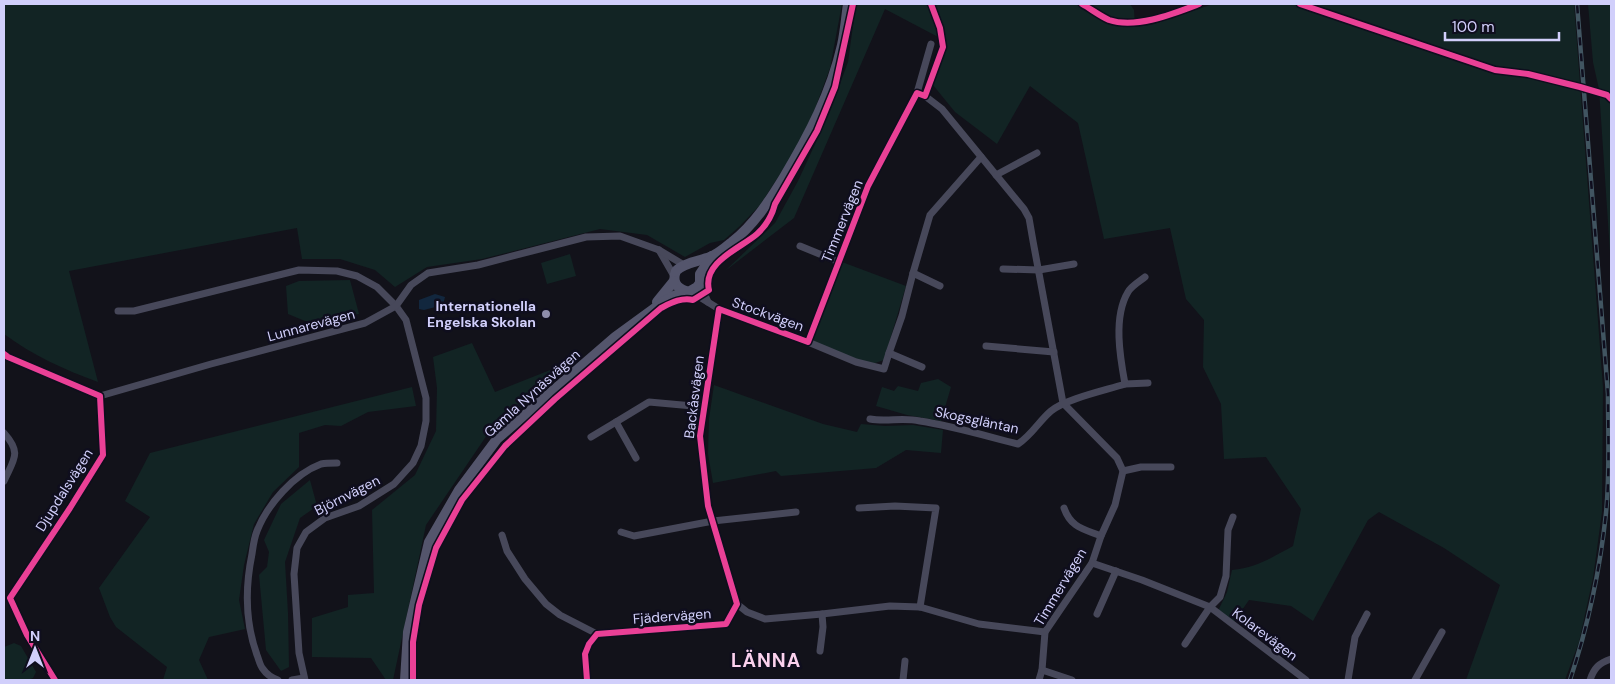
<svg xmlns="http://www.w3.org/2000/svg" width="1615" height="684" font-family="'DM Sans',sans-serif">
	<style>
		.green { fill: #122424 }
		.water { fill: #12273e }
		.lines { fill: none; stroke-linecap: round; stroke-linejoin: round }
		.street { stroke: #47485a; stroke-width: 7 }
		.secondary { stroke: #54556c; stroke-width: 10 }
		.rail-casing { stroke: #415561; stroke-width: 4.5 }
		.rail { stroke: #0f0e1e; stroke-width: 2.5; stroke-dasharray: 8; stroke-linecap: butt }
		.cycleway-casing { stroke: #0f0e1e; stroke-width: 9 }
		.cycleway { stroke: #ea4096; stroke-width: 6 }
		.poi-dot { fill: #8e8dac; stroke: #0f0e1e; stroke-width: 2 }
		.labels { text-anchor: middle; stroke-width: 5; stroke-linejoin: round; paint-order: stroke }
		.street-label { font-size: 14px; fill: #d1cffb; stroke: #0f0e1e }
		.poi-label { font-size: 14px; font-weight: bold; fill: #d1cffb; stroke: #0f0e1e; text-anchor: end }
		.district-label { font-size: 19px; font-weight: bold; letter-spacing: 1px; fill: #fbd1ef; stroke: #0f0e1e }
	</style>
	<rect width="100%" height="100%" fill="#12121a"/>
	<g class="green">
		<path d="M4,4H842L830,68L812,117L798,146L760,205L740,226L724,240L710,243L685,257L647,235L600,229L482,259L427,267L395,287L375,270L340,259H302L297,228L69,271L98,382C65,370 32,355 4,334Z"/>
		<path d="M856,4H1130L1134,10L1135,27L1154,24L1213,4H1574L1603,387L1602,512L1593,578L1579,642L1565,680H1466L1500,585L1444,548L1379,512L1368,520L1313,621L1291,606L1249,600L1233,623L1218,611L1227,592L1232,570C1257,567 1271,558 1293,546L1301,509L1266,457L1224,459L1221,404L1203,367L1204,320L1186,299L1170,228L1104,239L1078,123L1030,86L997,144L955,112L933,85L940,38L885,9L794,218L725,271L775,223L798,181L829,114L848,62Z"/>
		<path d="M1588,4H1611V267L1599,89L1593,62Z"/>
		<path d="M570,254L576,276L547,284L541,263Z"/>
		<path d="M842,262L906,286L884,360L869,365L811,341Z"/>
		<path d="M350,280L359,314L348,316L333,322L305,321L288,314L286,286L299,281Z"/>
		<path d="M472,343L495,392L578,359L531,402L487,435L426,525L393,680H386L371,658L312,657V618L348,607V595L374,593L372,510L415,475L436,431L437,388L433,357Z"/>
		<path d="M938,379L951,387L941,421L907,415L876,406L882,387L894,391L898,386L918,391L921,383Z"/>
		<path d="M714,385L823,424L857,432L861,424L885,426L913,425L943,430L941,453L906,450L876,468L781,476L776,471L713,483L708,454L709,419Z"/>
		<path d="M412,387L416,406L368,412L341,426L325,425L299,433V467L273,492L254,524L244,565L239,600L245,629L209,637L199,660L208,680H163L167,667L116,627L110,617L99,588L150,517L125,501L150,453Z"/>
		<path d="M310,480L317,506L300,518L285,562L288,613L289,667L281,671L266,650L259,575L267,567L269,552L264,540L281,504Z"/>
		<path d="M14,643L21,646L36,672L33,678L28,680H4V647Z"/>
	</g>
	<path class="water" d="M435,294L445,297L443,305L424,310L419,309V300Z"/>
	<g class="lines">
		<g class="street">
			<path d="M917,93L925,96L942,109L1024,209L1029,218L1033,241L1063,403L1117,458L1123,471L1115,505L1101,536L1092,563L1045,632L1042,670L1039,680"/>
			<path d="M996,175L1037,153"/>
			<path d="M800,246L839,262"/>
			<path d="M659,250L674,276"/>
			<path d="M1003,269L1039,270L1074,264"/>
			<path d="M913,273L940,286"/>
			<path d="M1145,277C1140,281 1131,286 1128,292C1113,317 1120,357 1125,384L1148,383"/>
			<path d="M700,283L708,302"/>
			<path d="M690,291L719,309L808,342L856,362L884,369L889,353L902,316L913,273L930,215L981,157"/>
			<path d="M719,309L700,436L708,506L737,604L747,612L765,619L822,614L890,606L920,607L979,624L1045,632"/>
			<path d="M118,311H134L299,270L337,271L357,276L377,287L396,306L406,320L426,398V421L421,446L413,463L394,484L359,506L325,518L306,532L297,548L294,574L299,653L305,680"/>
			<path d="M808,342L868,186L917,93L931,44"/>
			<path d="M986,346L1054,352"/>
			<path d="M889,353L922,367"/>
			<path d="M4,354L8,357L100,396"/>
			<path d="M100,396L211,364L365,323L396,306L411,285L428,273L478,265L586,237L620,236L659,250L684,265"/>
			<path d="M870,419C887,422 903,417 920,421C953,426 986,436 1018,444C1032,435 1039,421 1051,411C1065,399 1107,390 1125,384"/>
			<path d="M4,433C22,453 14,459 4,481"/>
			<path d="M591,437L616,422"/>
			<path d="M636,458L616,422L649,402L704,407"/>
			<path d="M1123,471L1141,467H1171"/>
			<path d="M859,508L895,506L936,508L920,607"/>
			<path d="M1064,508C1071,528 1084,529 1101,536"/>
			<path d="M621,532L634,536L713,521L796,512"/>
			<path d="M502,535L507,551L525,579L546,604L560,615L597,634L726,624L737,604"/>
			<path d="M1092,563L1142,580L1210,607L1306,680"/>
			<path d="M1097,614L1116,571"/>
			<path d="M1185,644L1210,607L1220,597L1226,576L1228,530L1233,517"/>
			<path d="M820,651L823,627L822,614"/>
			<path d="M1042,670L1072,680"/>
			<path d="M55,680L27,635L10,598L70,508L103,455L100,396"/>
			<path d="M278,680C272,678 267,675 263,669C260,666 259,660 257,655C245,622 245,588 252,554C253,547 254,538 257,531C267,505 294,474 321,464C326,463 332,463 337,463"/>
			<path d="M292,680L304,678"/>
			<path d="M903,680L905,661"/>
			<path d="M1348,680L1355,637L1367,614"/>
			<path d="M1415,680L1442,632"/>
			<path d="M1590,680C1594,668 1599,663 1611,659"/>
		</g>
		<g class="secondary">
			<path d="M686,291C676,288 672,281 676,271C683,263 700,261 710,257C718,254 726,247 732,242C754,225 770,200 784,177C809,135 831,93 842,45C845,32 846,17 848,4"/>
			<path d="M657,302L674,281"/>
			<path d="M405,680L408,632L429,542L459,490L497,439L615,337L663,302L676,295L690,291L697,287L700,283V274L712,256"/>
		</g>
		<g class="rail-casing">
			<path id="rail" d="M1570,680C1588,626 1600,570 1606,513C1610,473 1608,433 1608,394L1577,4"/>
		</g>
		<use href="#rail" class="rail"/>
		<g class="cycleway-casing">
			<g id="cycleway">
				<path d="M1082,4C1091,9 1100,16 1109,20C1136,29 1173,14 1199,4"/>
				<path d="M1300,4L1495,70L1528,74L1580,87L1607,95L1611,99"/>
				<path d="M4,354L8,357L100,396L103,455L70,508L10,598L27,635L55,680"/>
				<path d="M413,680V642L419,605L436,548L462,500L505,446L555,399L661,308C671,303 682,297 693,300L709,290C702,262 741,248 757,234C767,225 772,216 775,204L817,131L835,87L853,4"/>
				<path d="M587,680L585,654L589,644L597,634L726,624L737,604L708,506L700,436L719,309L808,342L868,186L917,93L925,96L943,47L940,28L931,4"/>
			</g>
		</g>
		<use href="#cycleway" class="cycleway"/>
	</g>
	<circle class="poi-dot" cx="546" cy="314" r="5"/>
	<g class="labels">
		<g class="street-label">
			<text transform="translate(842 221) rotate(-68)" y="5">Timmervägen</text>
			<text transform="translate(768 314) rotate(20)" y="5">Stockvägen</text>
			<text transform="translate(311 325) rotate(-15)" y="5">Lunnarevägen</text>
			<text transform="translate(532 393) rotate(-42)" y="5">Gamla Nynäsvägen</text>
			<text transform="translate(694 397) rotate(-83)" y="5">Backåsvägen</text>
			<text transform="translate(977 420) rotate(12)" y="5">Skogsgläntan</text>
			<text transform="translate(64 490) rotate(-58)" y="5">Djupdalsvägen</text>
			<text transform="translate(347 495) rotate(-27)" y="5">Björnvägen</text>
			<text transform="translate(1060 587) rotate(-59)" y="5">Timmervägen</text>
			<text transform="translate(672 616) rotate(-4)" y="5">Fjädervägen</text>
			<text transform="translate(1265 634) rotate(37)" y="5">Kolarevägen</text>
		</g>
		<g class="poi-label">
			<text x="536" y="311">Internationella<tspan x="536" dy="16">Engelska Skolan</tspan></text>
		</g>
		<g class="district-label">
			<text x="766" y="667">LÄNNA</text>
		</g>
	</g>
	<rect width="1615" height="684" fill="none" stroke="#d1cffb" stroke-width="10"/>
	<g transform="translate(35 649)" stroke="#0f0e1e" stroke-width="4" paint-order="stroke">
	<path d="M0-4L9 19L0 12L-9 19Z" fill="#d1cffb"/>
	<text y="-8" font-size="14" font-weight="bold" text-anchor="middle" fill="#d1cffb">N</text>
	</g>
	<path d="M1445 32v8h114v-8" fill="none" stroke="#d1cffb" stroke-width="2.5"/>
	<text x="1452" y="32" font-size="15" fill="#d1cffb" stroke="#0f0e1e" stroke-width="4" paint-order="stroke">100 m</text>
</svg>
